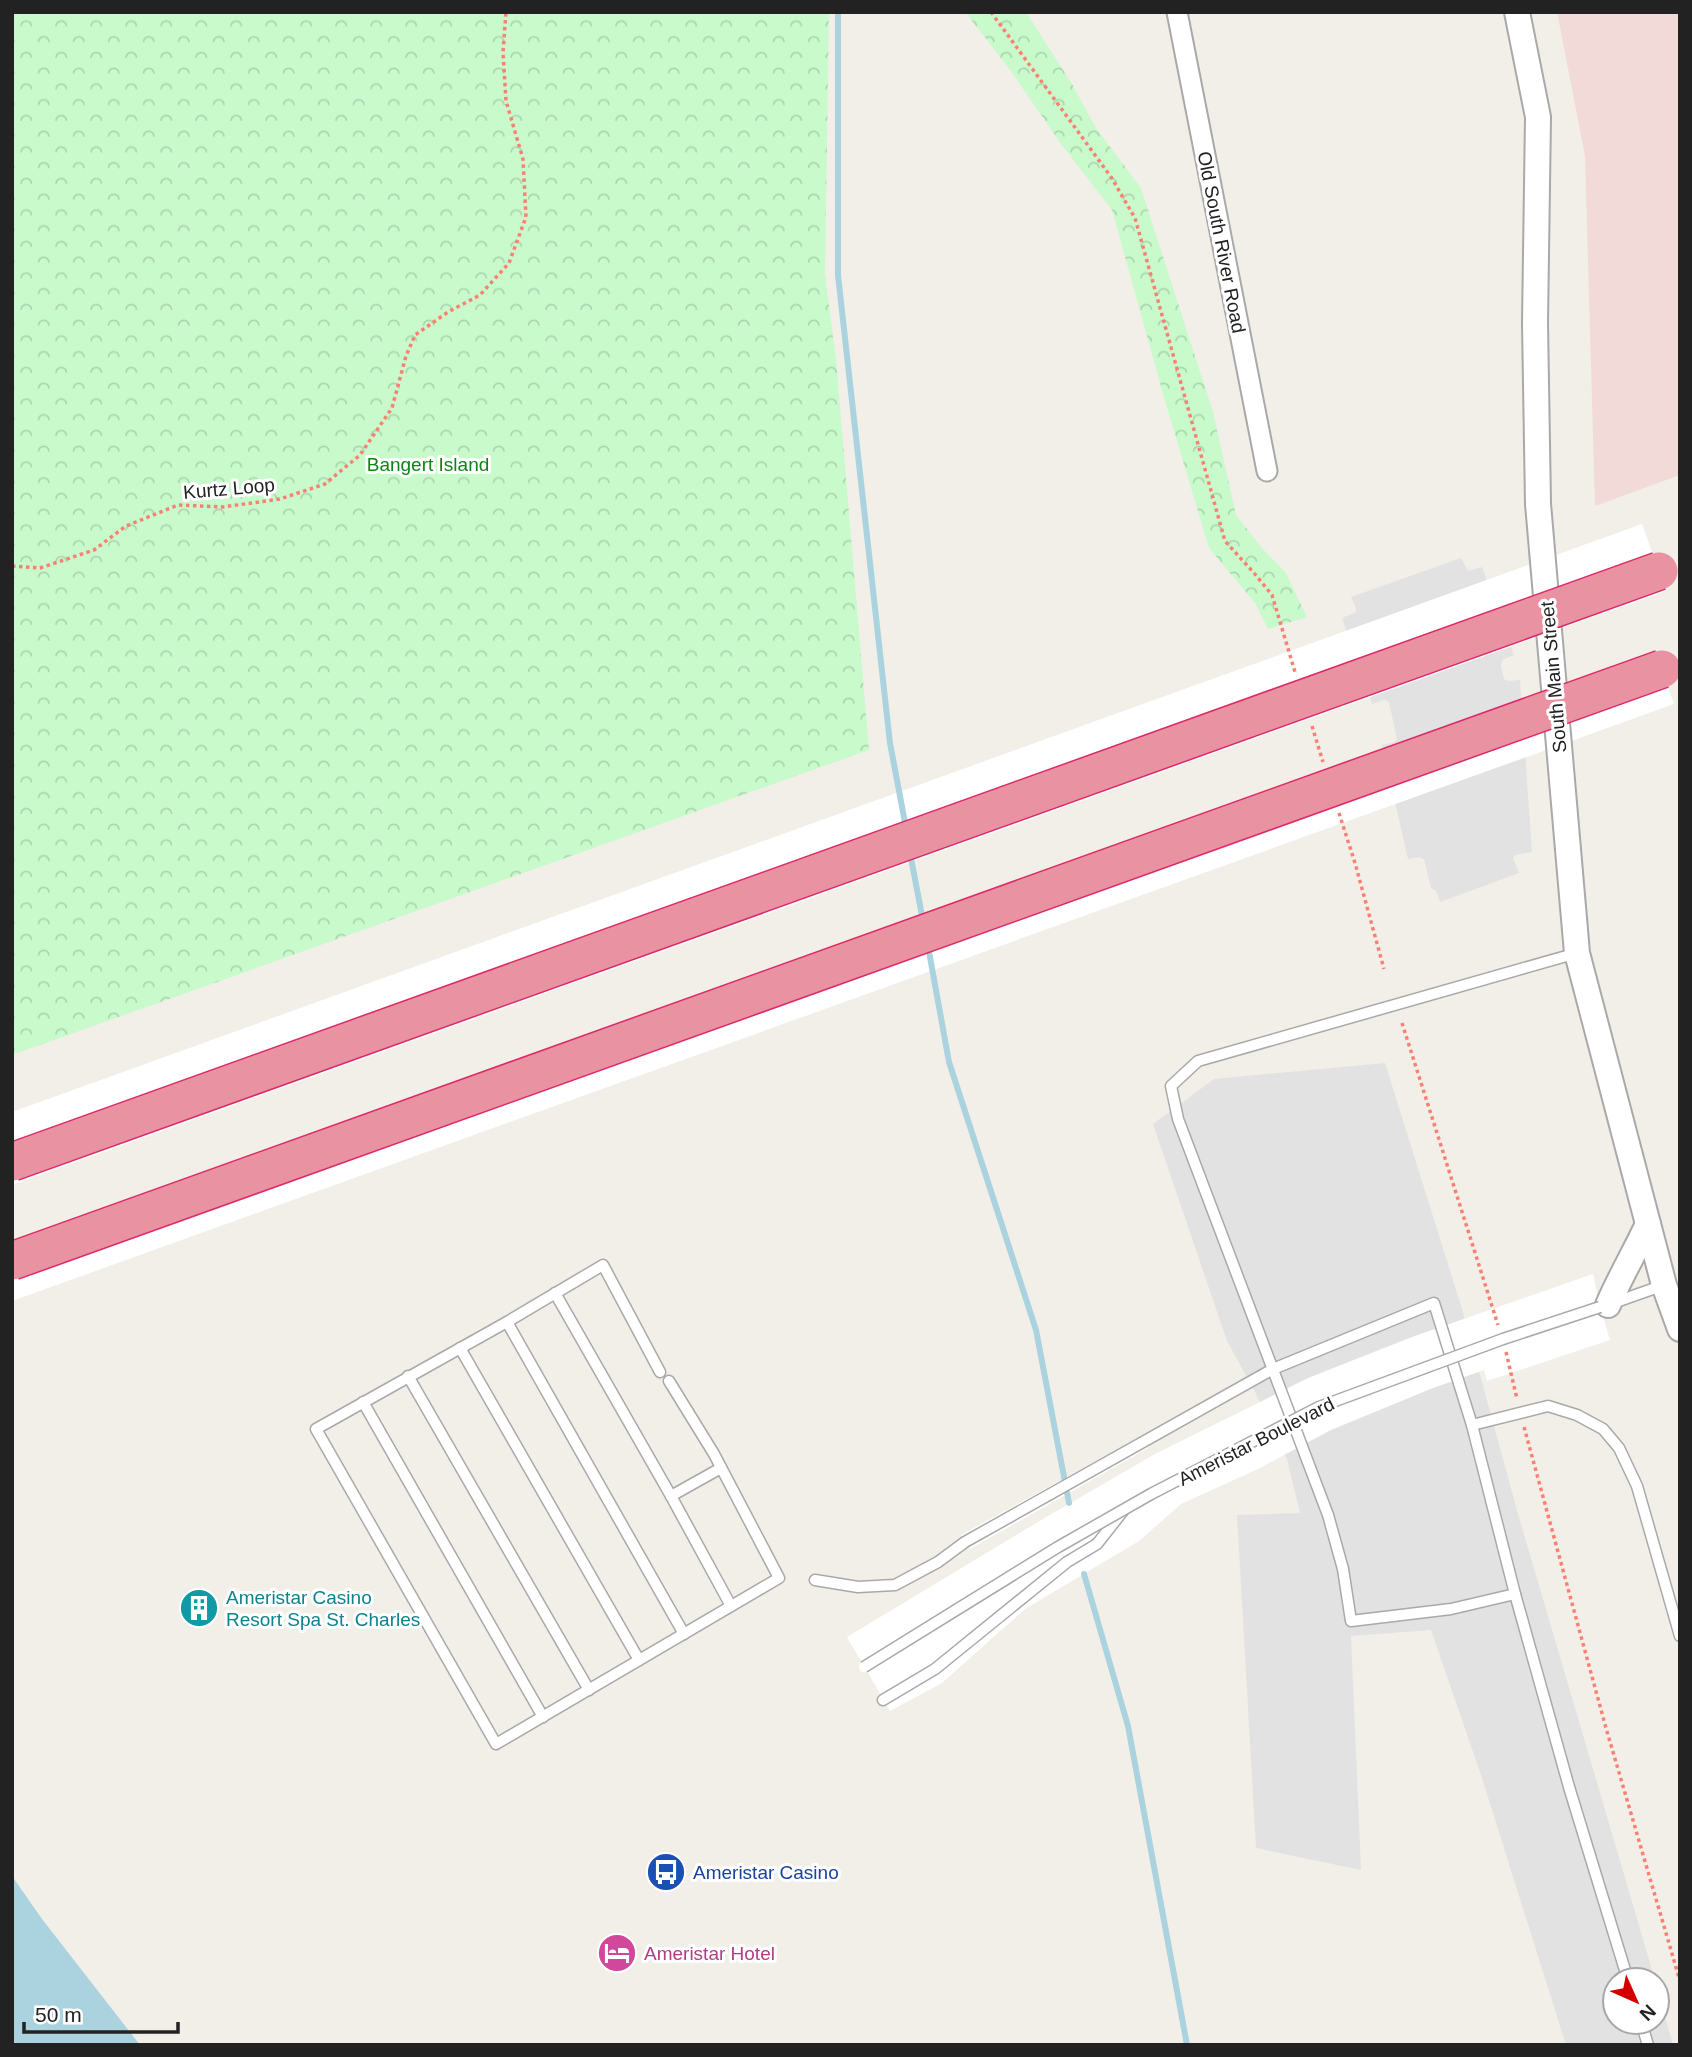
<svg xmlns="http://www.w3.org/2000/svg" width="1692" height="2057" font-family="Helvetica,sans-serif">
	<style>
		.commercial { fill: #f2dad9 }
		.park { fill: url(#park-crowns) }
		.parking { fill: #e2e2e2 }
		.water { fill: #aad3df }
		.pier { fill: #fff }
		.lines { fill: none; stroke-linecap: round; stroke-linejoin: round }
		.stream { stroke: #aad3df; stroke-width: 6 }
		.service-casing { stroke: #a9a9a9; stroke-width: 13 }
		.minor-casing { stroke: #a9a9a9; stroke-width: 23 }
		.tertiary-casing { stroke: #a9a9a9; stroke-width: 28 }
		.path { stroke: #fa8072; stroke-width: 3.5; stroke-dasharray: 3.5 3.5; stroke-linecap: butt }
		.service { stroke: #fff; stroke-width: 10 }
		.minor { stroke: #fff; stroke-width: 19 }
		.tertiary { stroke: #fff; stroke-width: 24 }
		.service-bridge-casing { stroke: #a9a9a9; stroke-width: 13; stroke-linecap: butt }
		.motorway-bridge-casing { stroke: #dc2a67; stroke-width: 40; stroke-linecap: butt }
		.service-bridge { stroke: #fff; stroke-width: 10 }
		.motorway-bridge { stroke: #e892a2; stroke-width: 37 }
		.labels { text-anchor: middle; stroke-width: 6; stroke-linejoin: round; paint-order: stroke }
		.street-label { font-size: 19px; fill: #222; stroke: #fff }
		.park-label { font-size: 19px; fill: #0c8416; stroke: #fff }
		.culture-label { font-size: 19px; fill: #0d838f; stroke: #fff; text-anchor: start }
		.transit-label { font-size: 19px; fill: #164399; stroke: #fff; text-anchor: start }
		.hotel-label { font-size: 19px; fill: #b23c85; stroke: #fff; text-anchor: start }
	</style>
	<defs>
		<pattern id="park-crowns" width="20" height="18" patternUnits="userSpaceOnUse" patternTransform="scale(1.75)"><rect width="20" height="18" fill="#c8facc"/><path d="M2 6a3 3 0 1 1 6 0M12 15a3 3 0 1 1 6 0" fill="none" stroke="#acd6af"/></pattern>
	</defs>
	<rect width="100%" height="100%" fill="#f2efe9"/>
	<path class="commercial" d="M1557,12H1680V475L1595,506L1585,156Z"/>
	<g class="park">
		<path d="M12,12H829L825,275L836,359L869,750L12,1055Z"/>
		<path d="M965,12H1026L1072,84L1096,128L1141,188L1213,412L1236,515L1261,547L1286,573L1307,617L1268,629L1255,603L1209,548L1165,401L1112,210L1061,144L1010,70Z"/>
	</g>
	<g class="parking">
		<path d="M1461,558L1468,571L1482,567L1514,655L1502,660L1501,667L1504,679L1508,681L1520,680L1532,852L1515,855L1513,858L1519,873L1440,902L1436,891L1431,888L1424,859L1419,857L1408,859L1382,745L1395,742L1397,739L1389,702L1384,700L1372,704L1342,618L1356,612V608L1351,597Z"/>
		<path d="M1385,1063L1462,1309L1518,1514L1655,1980H1615V2022H1657V1987L1673,2045H1566L1481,1775L1431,1630L1351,1636L1361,1870L1256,1848L1237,1515L1300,1513L1287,1459L1254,1390L1227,1341L1153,1124L1214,1079Z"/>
	</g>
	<path class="water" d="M12,1876L42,1919L140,2045H12Z"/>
	<g class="pier">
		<path d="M1642,524L1666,591L12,1185V1112Z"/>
		<path d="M1655,651L1674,704L12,1301V1240Z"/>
		<path d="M1593,1274L1600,1307L1610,1340L1487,1381L1484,1370L1433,1388L1331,1430L1258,1469L1181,1504L1139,1541L1025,1609L942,1683L890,1711L847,1637L1048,1516L1155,1454L1308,1378L1412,1337Z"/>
		<path d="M1141,1436L1148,1448L970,1549L965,1542L961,1535Z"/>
	</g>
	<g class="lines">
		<g class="stream">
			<path d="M838,12V275L890,743L906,828"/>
			<path d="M910,853L923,921"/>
			<path d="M928,946L949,1062L1036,1330L1069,1503"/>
			<path d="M1084,1574L1128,1726L1187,2045"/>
		</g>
		<g class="service-casing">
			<g id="service">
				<path d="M555,1293L671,1496L731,1606"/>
				<path d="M1613,1303L1664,1285"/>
				<path d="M507,1322L684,1634"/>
				<path d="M460,1348L639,1660"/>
				<path d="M660,1372L603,1265L507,1322L316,1429L496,1744L779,1578L714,1454L669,1381"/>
				<path d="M408,1376L589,1690"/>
				<path d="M363,1402L543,1717"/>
				<path d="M1472,1425L1548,1406L1577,1415L1603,1429L1619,1448L1637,1486L1680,1636"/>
				<path d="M671,1496L721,1468"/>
				<path d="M815,1580L858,1587L895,1585L938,1562L965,1542L1273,1369L1434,1303L1472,1425L1515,1594L1569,1787L1628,1980"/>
				<path d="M1515,1594L1451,1609L1351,1621L1343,1569L1328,1515L1178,1119L1171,1086L1198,1061L1577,953"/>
				<path d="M883,1700L935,1669L1067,1562L1097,1544L1123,1511"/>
				<path d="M1641,2022L1648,2045"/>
			</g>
		</g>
		<g class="minor-casing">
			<path id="minor" d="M1177,12L1267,471"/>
		</g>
		<g class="tertiary-casing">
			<g id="tertiary">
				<path d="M1517,12L1538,117L1535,323L1538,504L1577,953L1664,1285L1680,1329"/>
				<path d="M1608,1305C1620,1277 1635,1252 1648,1224"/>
			</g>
		</g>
		<g class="path">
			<path d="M991,12L1111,177L1135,218L1225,541L1254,573L1272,595L1295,672"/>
			<path d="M12,566L40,568L94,550L126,526L178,505L223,507L280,499L325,484L360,455L392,408L406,356L415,335L448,312L480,295L509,263L526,217L523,159L506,101L503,52L506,12"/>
			<path d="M1312,726L1323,762"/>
			<path d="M1339,813L1355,863L1384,969"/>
			<path d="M1402,1023L1498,1325"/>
			<path d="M1506,1352L1517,1399"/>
			<path d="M1524,1427L1606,1728L1680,1981"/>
		</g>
		<use href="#service" class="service"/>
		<use href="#minor" class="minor"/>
		<use href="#tertiary" class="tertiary"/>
		<g class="service-bridge-casing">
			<path id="service-bridge" d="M864,1667L1058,1547L1151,1494L1319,1407L1503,1339L1600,1307"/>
		</g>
		<g class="motorway-bridge-casing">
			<g id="motorway-bridge">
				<path d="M12,1162L1659,571"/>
				<path d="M12,1261L1662,669"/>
			</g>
		</g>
		<use href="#service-bridge" class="service-bridge"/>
		<use href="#motorway-bridge" class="motorway-bridge"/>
	</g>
	<defs>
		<g id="building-disc" transform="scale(2.0125)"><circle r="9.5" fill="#0f9aa8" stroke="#fff"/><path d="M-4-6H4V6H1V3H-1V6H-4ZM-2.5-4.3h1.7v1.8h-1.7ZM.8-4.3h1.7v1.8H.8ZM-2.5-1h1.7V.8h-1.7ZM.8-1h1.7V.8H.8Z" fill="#fff"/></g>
		<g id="bus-disc" transform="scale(2.0125)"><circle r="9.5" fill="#1a4fb4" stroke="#fff"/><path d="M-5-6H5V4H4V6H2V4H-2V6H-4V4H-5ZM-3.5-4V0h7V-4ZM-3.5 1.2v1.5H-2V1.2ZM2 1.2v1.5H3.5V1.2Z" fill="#fff"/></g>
		<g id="hotel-disc" transform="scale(2.0125)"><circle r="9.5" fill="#d1479c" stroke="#fff"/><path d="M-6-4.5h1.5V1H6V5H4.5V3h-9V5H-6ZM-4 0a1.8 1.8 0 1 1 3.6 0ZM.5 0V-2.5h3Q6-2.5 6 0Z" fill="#fff"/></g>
	</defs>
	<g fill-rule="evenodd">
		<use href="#building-disc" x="199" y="1608"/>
		<use href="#bus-disc" x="666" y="1872"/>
		<use href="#hotel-disc" x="617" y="1953"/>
	</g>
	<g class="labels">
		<g class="street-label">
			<text transform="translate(1222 242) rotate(79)" y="7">Old South River Road</text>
			<text transform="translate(229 488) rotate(-5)" y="7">Kurtz Loop</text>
			<text transform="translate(1553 677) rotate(-95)" y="7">South Main Street</text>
			<text transform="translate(1256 1441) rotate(-27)" y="7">Ameristar Boulevard</text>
		</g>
		<g class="park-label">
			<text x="428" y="471">Bangert Island</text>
		</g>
		<g class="culture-label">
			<text x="226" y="1604">Ameristar Casino<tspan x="226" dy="22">Resort Spa St. Charles</tspan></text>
		</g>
		<g class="transit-label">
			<text x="693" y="1879">Ameristar Casino</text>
		</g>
		<g class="hotel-label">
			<text x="644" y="1960">Ameristar Hotel</text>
		</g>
	</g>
	<rect width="1692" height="2057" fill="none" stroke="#222222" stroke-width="28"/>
	<g transform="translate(1636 2001) rotate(135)"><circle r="33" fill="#ffffff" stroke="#a7a7a7" stroke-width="2"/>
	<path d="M0-5L12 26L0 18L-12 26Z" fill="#d40000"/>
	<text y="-10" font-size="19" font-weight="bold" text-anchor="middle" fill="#222222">N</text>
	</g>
	<path d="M24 2022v10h154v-10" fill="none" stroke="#222222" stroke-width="3.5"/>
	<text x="35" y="2022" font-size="21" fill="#222222" stroke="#ffffff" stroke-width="5" paint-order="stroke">50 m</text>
</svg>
